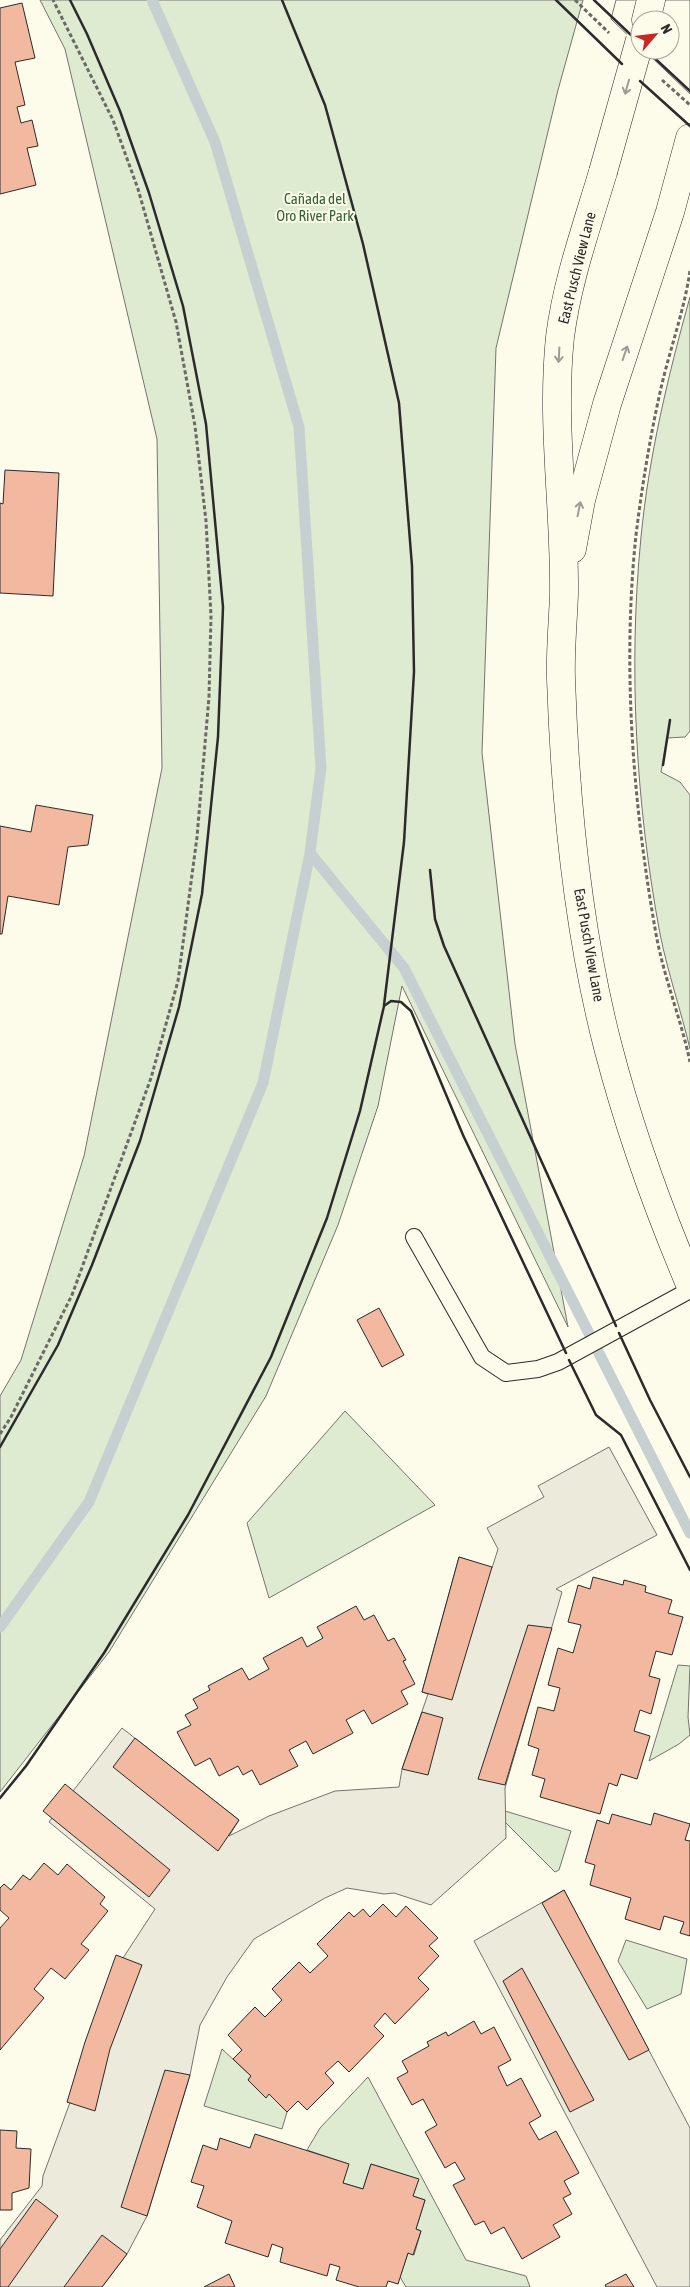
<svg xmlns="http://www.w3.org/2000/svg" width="690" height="2287" font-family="'Asap Condensed',sans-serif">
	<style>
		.green { fill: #deebd1; stroke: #74746e }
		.parking { fill: #eceadb; stroke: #74746e }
		.pier { fill: #fdfbea; stroke: #74746e }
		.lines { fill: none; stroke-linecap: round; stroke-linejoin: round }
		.stream { stroke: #c7d0d0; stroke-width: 11 }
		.building { fill: #f2b8a0; stroke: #2b2b2b }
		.service-casing { stroke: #2b2b2b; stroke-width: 18 }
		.secondary-casing { stroke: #2b2b2b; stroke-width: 29 }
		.path { stroke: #6a6964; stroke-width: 3; stroke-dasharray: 4 2.5; stroke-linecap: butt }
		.service { stroke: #fdfbea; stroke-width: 16 }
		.secondary { stroke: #fdfbea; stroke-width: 28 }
		.secondary-bridge-casing { stroke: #2b2b2b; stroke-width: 29; stroke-linecap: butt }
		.secondary-bridge { stroke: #fdfbea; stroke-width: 28 }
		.wall { stroke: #2b2b2b; stroke-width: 2.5 }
		.oneway { stroke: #9e9d94 }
		.labels { text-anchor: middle; stroke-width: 4; stroke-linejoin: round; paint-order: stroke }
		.park-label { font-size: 15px; fill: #34623c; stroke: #fdfbea }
		.street-label { font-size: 15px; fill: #2b2b2b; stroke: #fdfbea }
	</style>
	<rect width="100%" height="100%" fill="#fdfbea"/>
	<g class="green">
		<path d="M40,0H583L558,90L496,348L482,753L515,1044L568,1327L402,986L378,1106L338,1225L266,1396L109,1652L0,1792V1396L21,1360L84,1156L162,768L157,439L65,49Z"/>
		<path d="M690,297V731L685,737L667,738L661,772L680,782L690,795V1049C681,1011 668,973 660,934C636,805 628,668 641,537C649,455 668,376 690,297Z"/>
		<path d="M345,1411L435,1505L269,1598L247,1523Z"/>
		<path d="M678,1665L690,1666L688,1717L690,1735L679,1744L649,1761Z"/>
		<path d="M505,1811L571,1831L559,1870L555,1872L505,1822Z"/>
		<path d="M626,1940L687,1959L681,1994L647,2009L618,1961Z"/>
		<path d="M222,2049L251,2076L248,2080L265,2097L269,2094L287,2112L282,2129L204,2106Z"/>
		<path d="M368,2077L466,2260L526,2276L530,2287H406L400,2277L408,2253L414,2255L421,2231L416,2229L425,2200L413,2196L418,2179L371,2164L363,2189L343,2183L348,2164L307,2150L320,2128Z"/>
	</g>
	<g class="parking">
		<path d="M609,1447L657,1535L556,1589L562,1592L505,1788L506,1838L431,1905L394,1893L384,1894L347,1888L325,1898L254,1939L227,1977L200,2025L190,2075L147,2216L127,2254L102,2287H0V2240L42,2186L43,2176L123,1958L155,1909L49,1822L122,1728L239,1820L229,1836L269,1816L335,1791L399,1787L402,1769L428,1694L422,1692L459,1557L492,1568L498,1549L487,1528L544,1497L538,1486Z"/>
		<path d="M564,1890L690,2128V2287H657L474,1941Z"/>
	</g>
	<path class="pier" d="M616,0H690V94L644,50H670V20H640L638,45L611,19Z"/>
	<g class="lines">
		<g class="stream">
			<path d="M310,853L404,968L690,1533"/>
			<path d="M0,1627L89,1502L263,1083L310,853L321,768L299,427L215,142L152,0"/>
		</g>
	</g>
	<g class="building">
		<path d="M22,3L35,58L15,62L25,105L17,107L21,123L32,120L38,146L27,148L36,185L0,194V8Z"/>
		<path d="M5,470L59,473L53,596L0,593V503L3,504Z"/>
		<path d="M36,805L93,815L88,845L68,847L59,905L8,896L2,934H0V826L31,832Z"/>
		<path d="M379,1308L404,1355L382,1367L357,1320Z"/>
		<path d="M459,1557L492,1567L452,1700L422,1692Z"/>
		<path d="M593,1577L623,1585L624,1580L646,1586L645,1592L672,1600L668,1613L683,1617L672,1655L656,1651L649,1676L660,1679L651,1714L640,1710L634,1731L650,1736L637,1779L621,1774L617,1786L609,1783L600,1814L540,1797L545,1779L532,1775L539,1749L528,1745L538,1707L554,1711L560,1688L548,1685L558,1648L573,1653L581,1625L568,1622L578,1585L590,1589Z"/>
		<path d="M356,1606L364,1620L374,1615L388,1641L394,1638L406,1660L403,1661L415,1684L401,1691L408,1704L372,1724L364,1710L346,1720L353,1733L313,1754L306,1741L289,1750L298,1766L260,1785L252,1770L243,1775L238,1766L219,1776L210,1758L195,1766L177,1732L191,1725L185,1715L198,1708L193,1699L210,1690L208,1686L242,1668L249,1680L269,1669L263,1658L302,1637L307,1647L323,1638L317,1627Z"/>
		<path d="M528,1625L552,1628L505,1785L478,1779Z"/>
		<path d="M422,1712L443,1718L428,1775L402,1769Z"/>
		<path d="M135,1738L239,1820L218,1851L113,1767Z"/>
		<path d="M65,1784L170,1870L149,1897L43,1811Z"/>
		<path d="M654,1813L690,1824L685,1840L690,1841V1936L680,1933L684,1922L664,1916L660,1930L625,1919L631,1898L590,1885L595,1865L585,1862L597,1820L609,1824L612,1814L651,1825Z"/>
		<path d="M44,1863L58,1875L67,1864L105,1897L100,1904L108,1911L81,1944L89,1950L65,1979L51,1968L34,1989L44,1998L0,2050V1928L9,1918L0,1910V1888L4,1884L11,1890L23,1875L30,1880Z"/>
		<path d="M564,1890L649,2050L629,2060L542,1903Z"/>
		<path d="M383,1904L396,1917L406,1906L438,1938L429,1946L439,1956L418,1978L429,1989L395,2024L385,2013L374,2026L384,2036L349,2072L338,2061L325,2073L334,2083L307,2110L298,2101L287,2112L269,2094L266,2098L248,2080L251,2076L233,2059L242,2050L228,2035L255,2007L265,2017L282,2000L272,1989L299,1962L310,1973L328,1956L317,1944L349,1912L354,1917L363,1909L370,1917Z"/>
		<path d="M116,1955L142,1965L110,2049L95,2111L67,2102L85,2042Z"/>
		<path d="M522,1968L594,2100L570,2112L503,1981Z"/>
		<path d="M474,2021L481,2034L494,2027L511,2060L498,2067L507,2086L521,2078L541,2116L529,2123L539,2140L556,2131L579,2173L564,2181L571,2194L563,2198L572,2214L553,2225L560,2237L522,2259L504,2227L491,2234L484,2221L475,2225L453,2185L465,2179L455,2162L445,2168L425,2132L437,2125L423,2099L412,2105L397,2078L408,2072L402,2061L429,2046L427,2042L446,2032L448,2036Z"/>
		<path d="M165,2070L190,2075L147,2216L121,2207Z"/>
		<path d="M0,2130L17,2131L16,2148L31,2149L29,2188L12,2193V2210H0Z"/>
		<path d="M255,2134L349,2164L343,2183L363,2189L371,2164L419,2179L413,2196L425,2200L416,2229L421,2231L413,2255L408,2253L398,2284L388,2281L386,2287H359L336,2280L340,2267L330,2264L327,2276L280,2262L283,2248L272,2244L268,2257L225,2243L232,2221L197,2207L204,2186L191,2182L203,2145L217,2150L220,2138L250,2148Z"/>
		<path d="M36,2199L58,2216L8,2287H0V2249Z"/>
		<path d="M102,2235L127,2254L102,2287H64Z"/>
		<path d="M229,2274L235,2287H204Z"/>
		<path d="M626,2274L634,2287H606L605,2285Z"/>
	</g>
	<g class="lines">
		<g class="service-casing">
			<path id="service" d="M414,1237L482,1357L506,1373L538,1369L558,1362L690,1290"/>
		</g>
		<g class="secondary-casing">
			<g id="secondary">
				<path d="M646,20L651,0"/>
				<path d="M603,172C587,226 567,281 560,337C551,424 565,508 564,594C563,622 560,651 561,679C565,799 578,931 608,1047C629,1128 657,1206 690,1284"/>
				<path d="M572,549L581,500L607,404L670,212L690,138"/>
			</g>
		</g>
		<g class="path">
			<path d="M575,0L609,33"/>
			<path d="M662,80L690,105"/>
			<path d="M690,271C684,311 670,349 661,388C650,437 642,486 636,535C622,667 633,804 656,934C664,978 681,1019 690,1062"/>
			<path d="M0,1434L11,1417L72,1295L151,1078L178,981L197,837L209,697L211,616L206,521L195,426L176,322L138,189L113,120L53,0"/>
		</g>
		<use href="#service" class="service"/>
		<use href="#secondary" class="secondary"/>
		<g class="secondary-bridge-casing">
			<path id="secondary-bridge" d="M603,172L640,40"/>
		</g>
		<use href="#secondary-bridge" class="secondary-bridge"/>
		<g class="wall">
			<path d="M282,0L325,105L363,244L399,403L412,566L414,672L404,842L384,1005"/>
			<path d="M556,0L622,64"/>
			<path d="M594,0L631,35"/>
			<path d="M648,52L690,91"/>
			<path d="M640,81L690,126"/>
			<path d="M663,765L670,720"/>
			<path d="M430,870L435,919L444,946L616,1326"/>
			<path d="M619,1333L650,1400L690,1477"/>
			<path d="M569,1360L596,1415L621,1435L690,1570"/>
			<path d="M0,1447L58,1345L92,1265L140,1141L179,1007L202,894L218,737L223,607L206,424L183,306L149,193L120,111L87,34L70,0"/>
			<path d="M0,1798L26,1766L104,1653L188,1515L271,1357L327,1218L360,1111L384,1006L391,1001L401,1002L411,1011L463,1135L566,1353"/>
		</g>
	</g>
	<defs><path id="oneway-shaft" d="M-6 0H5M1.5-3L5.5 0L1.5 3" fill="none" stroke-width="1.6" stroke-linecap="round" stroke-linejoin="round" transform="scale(1.25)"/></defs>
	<g class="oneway">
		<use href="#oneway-shaft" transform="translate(627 87) rotate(106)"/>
		<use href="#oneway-shaft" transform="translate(625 353) rotate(-71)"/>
		<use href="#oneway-shaft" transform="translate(559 355) rotate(93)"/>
		<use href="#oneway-shaft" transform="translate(579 509) rotate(-79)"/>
	</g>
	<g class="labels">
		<g class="park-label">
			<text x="315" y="204">Cañada del<tspan x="315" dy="17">Oro River Park</tspan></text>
		</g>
		<g class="street-label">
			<text transform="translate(577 268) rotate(-76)" y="5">East Pusch View Lane</text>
			<text transform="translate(589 945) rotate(80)" y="5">East Pusch View Lane</text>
		</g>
	</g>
	<g transform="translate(655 35) rotate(62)"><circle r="24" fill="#fdfbea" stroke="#a9a89e"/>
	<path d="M0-4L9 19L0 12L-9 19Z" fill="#c62828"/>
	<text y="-8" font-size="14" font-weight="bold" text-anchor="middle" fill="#2b2b2b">N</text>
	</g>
</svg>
